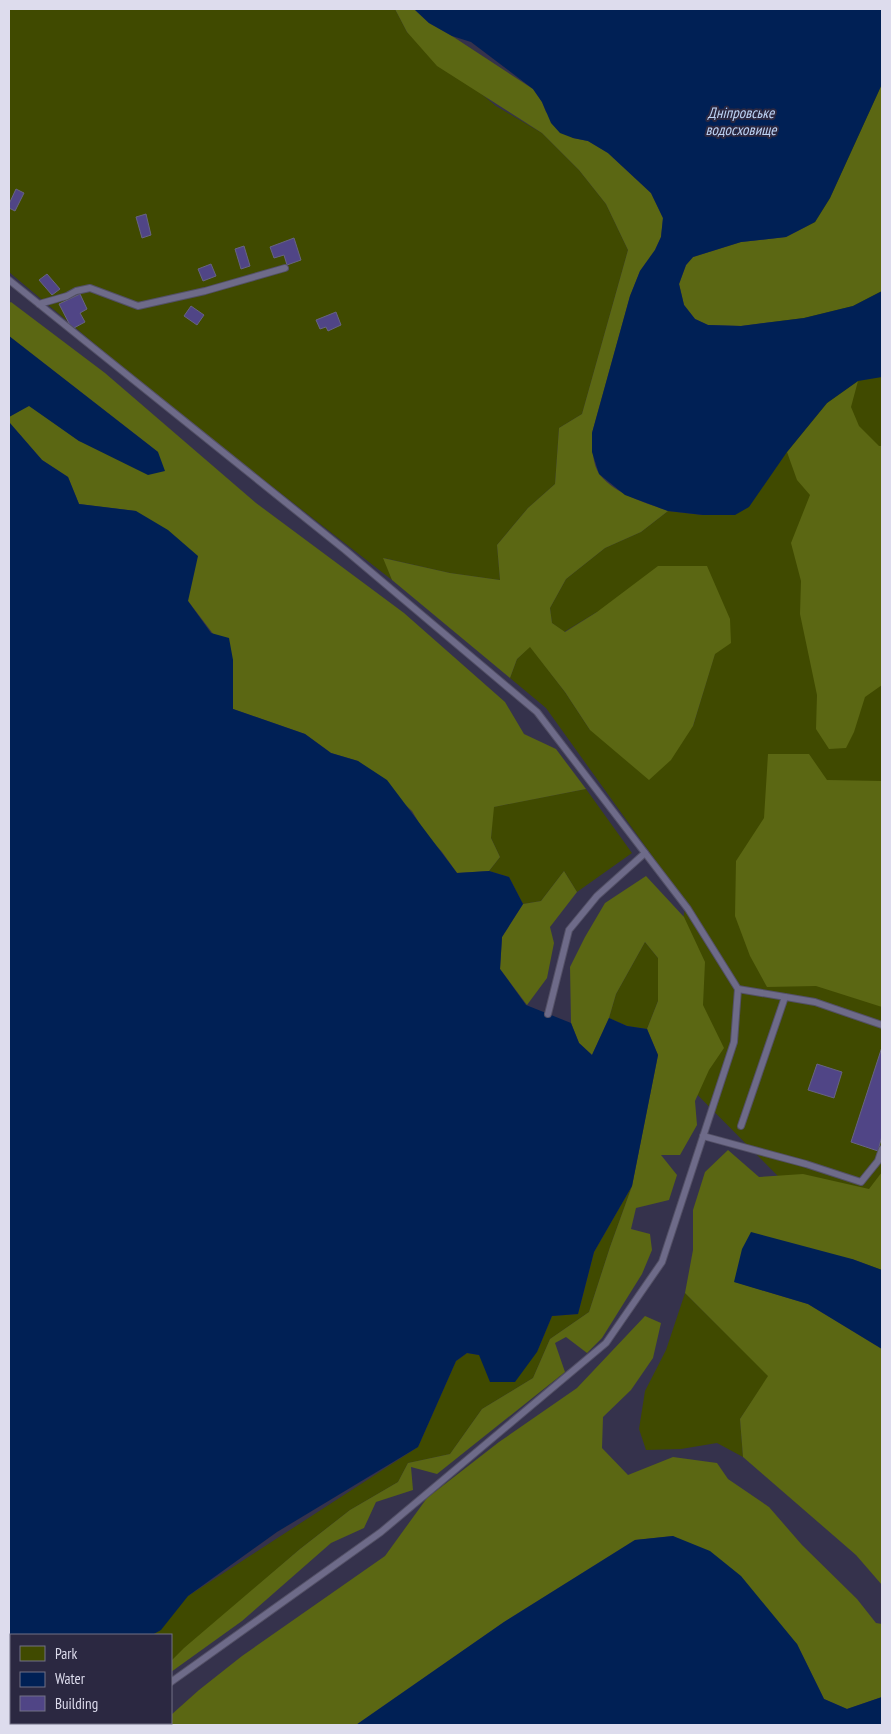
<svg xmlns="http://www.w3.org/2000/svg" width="891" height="1734" font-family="'PT Sans Narrow',sans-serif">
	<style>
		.green { fill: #404a00 }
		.forest { fill: #5b6713 }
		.water { fill: #002055 }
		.building { fill: #504586; stroke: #676481 }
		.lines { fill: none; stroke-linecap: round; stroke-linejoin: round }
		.service-casing { stroke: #535066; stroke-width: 8 }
		.service { stroke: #6e6b89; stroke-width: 6 }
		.labels { text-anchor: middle; stroke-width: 4; stroke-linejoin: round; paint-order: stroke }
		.water-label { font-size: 15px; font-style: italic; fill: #bdd3f5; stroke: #2b2841 }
	</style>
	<rect width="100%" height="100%" fill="#35324c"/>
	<g class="green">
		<path d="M9,9H395L407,32L496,106L542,133L579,170L606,204L628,250L582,414L559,428L555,484L528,508L497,545L500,580L450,573L384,558L392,580L165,403L9,272Z"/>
		<path d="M882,19V1281L658,1055L686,903L546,708L510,678L517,659L530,646L565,692L590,730L693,726L715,653L597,612L564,632L552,623L550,608L566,579L605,548L641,532L668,511L702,515Z"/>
		<path d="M586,789L632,853L577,892L564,871L541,901L523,904L509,877L489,871L500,857L491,838L493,807Z"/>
		<path d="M645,942L658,958V1001L647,1029L627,1026L609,1018L616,994Z"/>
		<path d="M632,1186L610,1247L589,1312L550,1339L533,1378L482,1409L450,1454L408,1463L398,1482L350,1510L300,1549L171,1661V1635H135L158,1597L188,1596L418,1447L456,1361L467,1353L479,1355L537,1352L552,1316L578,1314L594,1252Z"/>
		<path d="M685,1293L769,1376L740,1419L743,1457L717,1443L681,1449L646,1450L639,1429L645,1391L666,1350Z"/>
	</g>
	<g class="forest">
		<path d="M395,9H414L429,23L452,36L533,89L542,102L546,112L573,138L588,141L608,153L651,193L663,218L661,237L655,250L640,271L630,296L592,433C592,445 592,465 600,475C617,495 644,502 668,511L641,532L605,548L566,579L550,608L552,623L565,632L597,612L658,566H707L730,619L731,643L715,654L693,726L671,760L649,780L590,730L565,692L530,647L517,659L510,678L392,580L383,558L450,573L500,580L497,545L528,508L555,484L559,428L582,414L628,250L606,204L579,170L542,133L437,66L407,32Z"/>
		<path d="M882,84V291L853,306L804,318L741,326L708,325L695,319L684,305L679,284L686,265L693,257L741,242L786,237L815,222L830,198Z"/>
		<path d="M11,302L105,373L256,503L404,613L505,702L524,734L556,749L586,789L494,807L491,838L500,857L489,871L457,873L442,852L425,833L412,811L358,761L331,753L305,734L233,709V660L188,601L136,511L79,504L68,477L42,460L9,422V417L29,405L79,441L158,452L9,336V303Z"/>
		<path d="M858,381L851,407L859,426L879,446H882V685L865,697L854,732L846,748L829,749L816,729L817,695L800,614L801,581L791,543L810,495L797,480L787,452L827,403Z"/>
		<path d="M768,754H809L827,780L882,781V1007L816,986L767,987L750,956L735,916L736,861L764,818Z"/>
		<path d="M564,871L577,892L550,927L554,943L547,978L527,1005L500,969L502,937L523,904L541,901Z"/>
		<path d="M646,876L684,917L705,962L703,1005L724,1048L709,1070L695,1101L697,1125L680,1155H661L677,1175L669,1200L636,1208L631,1229L650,1234L652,1250L642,1274L602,1338L587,1353L566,1337L555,1343L565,1372L437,1474L411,1467L413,1490L376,1502L364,1528L331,1543L242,1621L171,1672V1661L184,1648L300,1549L350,1510L398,1482L408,1463L450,1454L482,1409L533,1378L550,1339L589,1312L610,1247L632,1186L658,1055L647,1029L658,1001V958L645,942L616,994L609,1018L592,1055L579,1043L571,1023L570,967L585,937L605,903Z"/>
		<path d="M728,1150L759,1177L803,1174L869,1189L882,1172V1270L852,1259L735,1282L808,1304L882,1349V1585L856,1555L743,1457L740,1419L768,1376L685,1293L693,1250V1210L705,1172Z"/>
		<path d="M645,1316L661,1323L653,1358L631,1390L603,1417L602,1448L628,1475L673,1457L717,1463L728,1479L769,1507L802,1545L857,1599L876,1623L882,1624V1697L847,1709L824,1699L797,1644L673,1536L635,1540L504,1622L356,1725H160L163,1723H171V1715L199,1690L242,1656L385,1556L427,1498L499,1442L577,1388Z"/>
		<path d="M11,1666V1723H104L100,1725H9V1721L11,1719L9,1715V1667Z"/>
	</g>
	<g class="water">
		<path d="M414,9H882V84L830,198L815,222L786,237L741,242L693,257L686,265L679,284L684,305L695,319L708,325L741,326L804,318L853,306L882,291V377L858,381L827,403L787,452L749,507L735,515H703L668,511L625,495L599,474L592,452V433L630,296L640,271L655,250L661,237L663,218L651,193L608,153L588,141L573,138L560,133L551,123L542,102L533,89L471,42L452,36L429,23Z"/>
		<path d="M9,336L158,452L165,471L148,475L79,441L29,406L9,417Z"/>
		<path d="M9,422L42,460L68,477L79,504L136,511L168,530L198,556L188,601L211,633L229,638L233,660V709L305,734L331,753L358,761L387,780L457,873L489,871L509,877L523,904L502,937L500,969L526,1005L571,1023L579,1043L592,1055L609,1018L627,1026L647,1029L658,1055L632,1186L594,1252L578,1314L552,1316L537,1352L515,1382H490L479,1355L467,1353L456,1361L418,1447L277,1532L188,1596L161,1630L152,1635H11V1666L9,1667Z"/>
		<path d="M751,1232L852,1259L882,1270V1349L808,1304L734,1282L742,1249Z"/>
		<path d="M673,1536L710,1551L741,1576L797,1644L824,1699L847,1709L882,1697V1725H356L504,1622L635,1540Z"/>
	</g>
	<g class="building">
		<path d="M16,189L24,193L15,211L9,208V204Z"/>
		<path d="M146,214L151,235L142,238L136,217Z"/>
		<path d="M294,238L301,260L287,265L284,255L274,258L270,247Z"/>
		<path d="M244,246L250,266L241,269L235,249Z"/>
		<path d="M211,264L216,276L203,281L198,269Z"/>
		<path d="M47,274L60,289L52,295L39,280Z"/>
		<path d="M80,294L87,309L80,313L85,322L72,329L59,304Z"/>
		<path d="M191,306L204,315L197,325L184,316Z"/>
		<path d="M336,312L341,325L328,331L326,327L320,329L316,320Z"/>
		<path d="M882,1047V1136L878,1151L851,1142Z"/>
		<path d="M817,1064L842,1072L834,1098L808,1090Z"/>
	</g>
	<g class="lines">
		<g class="service-casing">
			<g id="service">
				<path d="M9,280L345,550L537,712L688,909L738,989L734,1042L662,1262L606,1343L381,1532L171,1682"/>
				<path d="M39,304L67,296L76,291L90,288L138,306L205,291L285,268"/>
				<path d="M738,989L815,1002L882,1025"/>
				<path d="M548,1014L569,930L597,896L645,853"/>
				<path d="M741,1126L785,997"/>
				<path d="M703,1136L806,1164L861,1182L878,1161L882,1149"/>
				<path d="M110,1725L113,1723"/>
			</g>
		</g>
		<use href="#service" class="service"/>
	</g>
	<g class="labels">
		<g class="water-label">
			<text x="741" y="118">Дніпровське<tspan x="741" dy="17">водосховище</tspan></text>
		</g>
	</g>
	<rect width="891" height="1734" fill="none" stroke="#dddced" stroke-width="20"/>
	<rect x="10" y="1634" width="162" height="90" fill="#2b2841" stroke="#727086"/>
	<rect x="20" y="1646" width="25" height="15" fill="#404a00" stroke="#727086"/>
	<text x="55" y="1659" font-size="15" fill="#dddced">Park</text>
	<rect x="20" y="1672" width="25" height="15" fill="#002055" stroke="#727086"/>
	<text x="55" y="1684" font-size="15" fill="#dddced">Water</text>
	<rect x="20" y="1696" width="25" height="15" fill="#504586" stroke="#727086"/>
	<text x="55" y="1709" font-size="15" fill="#dddced">Building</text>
</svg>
